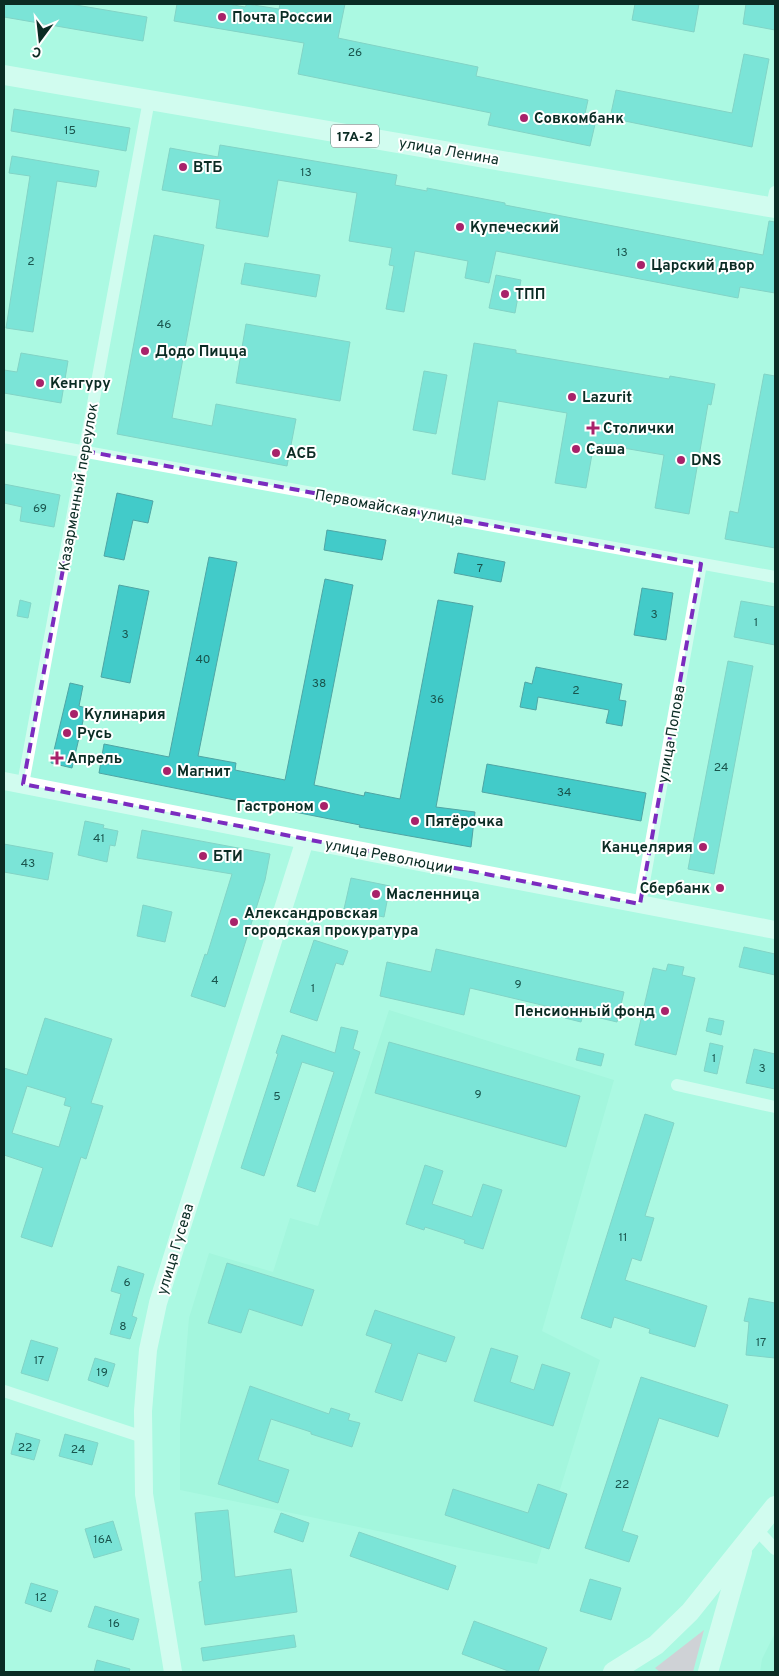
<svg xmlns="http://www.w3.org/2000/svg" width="779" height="1676" font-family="Overpass,sans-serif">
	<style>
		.built { fill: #99f1d7 }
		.green { fill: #fba2c7 }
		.building { fill: #42cbc9; stroke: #50a5a4; fill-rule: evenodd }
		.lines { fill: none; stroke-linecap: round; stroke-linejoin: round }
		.street { stroke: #fff; stroke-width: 12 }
		.secondary { stroke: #fff; stroke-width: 18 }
		.primary { stroke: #fff; stroke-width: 20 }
		.marked { fill: none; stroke: #7b2cbf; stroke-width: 4; stroke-dasharray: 10 6; stroke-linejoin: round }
		.poi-dot { fill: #a8226a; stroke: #fff; stroke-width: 2 }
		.labels { text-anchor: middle; stroke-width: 4; stroke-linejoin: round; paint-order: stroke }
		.number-label { font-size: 12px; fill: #19544d }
		.shield { fill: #fff; stroke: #546b66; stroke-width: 1 }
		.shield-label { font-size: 14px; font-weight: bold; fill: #0b2c24 }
		.poi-label { font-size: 15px; font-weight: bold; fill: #0b2c24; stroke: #fff; text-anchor: start }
		.street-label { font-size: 15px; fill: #0b2c24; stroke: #fff }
	</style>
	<rect width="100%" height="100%" fill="#acf9e2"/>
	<g class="built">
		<path d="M389,1010L614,1080L542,1331L600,1360L537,1564L180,1490V1425L189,1318L209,1253L273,1272L290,1218L318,1226Z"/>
		<path d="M775,1633V1672H760L762,1659Z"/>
	</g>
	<path class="green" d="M704,1630L693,1672H660L655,1668Z"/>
	<g class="building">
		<path d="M4,4H70L147,17L143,41L4,17Z"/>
		<path d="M177,4H228L245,7L247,4L279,9L280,4H345L338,38L478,67L476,76L588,100L584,118L596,120L590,146L488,125L491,113L298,74L304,43L174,21Z"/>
		<path d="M635,4H699L694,32L632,20Z"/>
		<path d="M746,4H775V30L743,24Z"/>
		<path d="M744,54L769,59L752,147L610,118L616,90L732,113Z"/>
		<path d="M14,109L130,128L126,151L11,131Z"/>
		<path d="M220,145L397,175L395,185L427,191V188L505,203V205L763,255L769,221L775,222V293L740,287L738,298L496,251L489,283L465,278L468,261L415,251L404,312L386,309L394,266L389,265L392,248L349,241L357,193L278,180L268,237L216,228L220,200L162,190L170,148L218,157Z"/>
		<path d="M12,156L99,171L96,187L57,181L33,332L6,328L30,176L9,173Z"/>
		<path d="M154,235L204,245L172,418L212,426L216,404L296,419L287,466L117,434Z"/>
		<path d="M245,263L320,275L316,297L241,284Z"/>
		<path d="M496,275L521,280L515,313L489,308Z"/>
		<path d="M246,324L350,342L340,401L236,383Z"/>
		<path d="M474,343L516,350V353L669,379L670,376L715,384L711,405L708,404L689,514L655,508L664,455L594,443L586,488L555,483L567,413L498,401L485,480L452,474Z"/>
		<path d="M21,353L68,361L61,403L4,393V370L17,372Z"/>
		<path d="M424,371L447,375L436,434L413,430Z"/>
		<path d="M764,374L775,376V548L725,539L730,511L738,513Z"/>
		<path d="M4,484L60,495L54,527L20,521L22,507L4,503Z"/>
		<path d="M117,493L153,501L148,523L133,520L124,560L104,556Z"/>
		<path d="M327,530L386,540L382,560L324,550Z"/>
		<path d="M458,553L505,562L501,582L454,573Z"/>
		<path d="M209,557L237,562L198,756L236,763L235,770L285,780L325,579L353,585L314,785L364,796L365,792L400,799L438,600L473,606L436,807L475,812L471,847L359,827L360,825L99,773L104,744L169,757Z"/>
		<path d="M119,585L149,591L130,683L101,677Z"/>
		<path d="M642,588L673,593L666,640L634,635Z"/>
		<path d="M20,600L31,603L28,618L17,616Z"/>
		<path d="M741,601L775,607V645L734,637Z"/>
		<path d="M728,661L753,666L714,874L688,869Z"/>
		<path d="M536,667L622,684L619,700L626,701L622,726L606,723L609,710L538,697L536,710L520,707L525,682L532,684Z"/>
		<path d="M70,683L83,686L79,706L86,708L72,768L51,763Z"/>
		<path d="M487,764L646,793L641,821L482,792Z"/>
		<path d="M85,821L104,825L103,828L118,831L115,846L110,845L107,862L78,855Z"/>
		<path d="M142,830L270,854L265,880L225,1007L191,996L205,954L207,955L232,874L137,858Z"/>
		<path d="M4,844L53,853L48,880L4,872Z"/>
		<path d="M351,878L390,886L384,917L344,909Z"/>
		<path d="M143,905L172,912L165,942L137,936Z"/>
		<path d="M314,940L348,951L343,965L336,963L317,1021L290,1012Z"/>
		<path d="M744,947L775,954V975L739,967Z"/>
		<path d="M436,949L624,992L617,1022L583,1014L581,1022L565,1018L567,1011L470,988L464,1015L380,996L387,962L431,972Z"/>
		<path d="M668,964L684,967L682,975L695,978L676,1055L635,1045L653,968L666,971Z"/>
		<path d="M45,1018L112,1039L91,1103L103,1106L86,1159L81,1157L52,1247L21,1237L43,1168L4,1155V1068L27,1075ZM27,1086L66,1098L64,1105L71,1107L59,1147L12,1133Z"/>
		<path d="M709,1018L724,1021L721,1035L706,1031Z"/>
		<path d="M341,1027L358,1031L353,1049L360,1052L315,1192L297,1186L334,1072L302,1062L264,1176L241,1168L278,1054L276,1053L282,1035L335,1053Z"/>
		<path d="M389,1042L580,1096L566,1147L375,1093Z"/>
		<path d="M710,1043L723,1046L717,1074L704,1071Z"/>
		<path d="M579,1048L604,1054L601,1066L576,1060Z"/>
		<path d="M754,1049L775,1054V1089L746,1083Z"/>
		<path d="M645,1114L674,1123L645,1216L654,1218L641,1261L632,1258L625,1280L707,1306L695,1347L649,1333L650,1329L614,1317L611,1328L581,1318Z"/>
		<path d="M425,1165L443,1171L432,1204L472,1217L483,1184L502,1190L483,1249L464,1243L465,1240L425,1227L424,1230L406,1224Z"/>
		<path d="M227,1263L314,1290L302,1326L249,1309L241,1333L208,1323Z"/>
		<path d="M118,1266L144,1274L132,1316L137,1318L130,1339L110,1334L121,1294L111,1291Z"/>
		<path d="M749,1298L775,1303V1358L746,1355L749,1322L744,1321Z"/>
		<path d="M375,1310L455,1337L446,1362L418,1353L402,1401L375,1392L392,1344L366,1335Z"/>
		<path d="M31,1340L58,1348L48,1381L21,1373Z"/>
		<path d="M491,1348L518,1356L510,1382L534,1390L542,1364L570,1373L553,1426L474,1401Z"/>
		<path d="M95,1358L115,1364L108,1387L88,1380Z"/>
		<path d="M641,1377L728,1405L718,1437L659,1418L622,1531L638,1536L629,1562L585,1548Z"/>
		<path d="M250,1386L329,1414L331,1408L350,1414L348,1420L360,1423L352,1447L311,1434V1432L271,1419L258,1460L289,1470L278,1503L218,1484Z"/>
		<path d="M16,1433L40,1440L34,1460L11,1454Z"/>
		<path d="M65,1434L98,1443L92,1465L59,1456Z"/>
		<path d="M538,1484L567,1494L549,1549L445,1515L453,1489L528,1513Z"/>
		<path d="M228,1510L235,1577L291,1569L297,1612L205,1625L199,1582L202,1581L195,1513Z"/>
		<path d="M281,1513L309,1523L303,1542L274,1532Z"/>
		<path d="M113,1521L122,1550L94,1558L85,1529Z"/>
		<path d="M359,1532L456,1566L448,1590L350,1556Z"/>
		<path d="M590,1579L621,1588L611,1620L580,1611Z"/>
		<path d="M31,1583L58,1591L51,1612L25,1603Z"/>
		<path d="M95,1606L139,1619L133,1640L88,1627Z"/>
		<path d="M474,1621L547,1648L538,1672H511L462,1654Z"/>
		<path d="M294,1635L296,1647L203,1661L201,1648Z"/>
		<path d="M97,1660L130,1669L129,1672H94Z"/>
	</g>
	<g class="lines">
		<g class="street">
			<path d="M772,207L775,192"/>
			<path d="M4,437L775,577"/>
			<path d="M23,784L149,100"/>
			<path d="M640,904L701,564"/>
			<path d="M677,1085L775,1107"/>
			<path d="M4,1391L143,1437"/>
			<path d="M756,1529L775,1549"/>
		</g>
		<g class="secondary">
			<path d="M4,781L305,840L775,930"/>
			<path d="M173,1672L144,1494L143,1411L148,1350L158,1303L182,1226L305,840"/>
		</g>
		<g class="primary">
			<path d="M4,75L775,208"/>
			<path d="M613,1672L656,1645L690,1612L775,1506"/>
			<path d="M708,1672L742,1552"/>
		</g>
	</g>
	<path d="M0 0H779V1676H0ZM85,451L701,564L640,904L23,784Z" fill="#acf9e2" fill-opacity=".55" fill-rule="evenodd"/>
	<path class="marked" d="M85,451L701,564L640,904L23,784Z"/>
	<g class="poi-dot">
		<circle cx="222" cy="17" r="5"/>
		<circle cx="524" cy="118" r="5"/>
		<circle cx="183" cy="167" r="5"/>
		<circle cx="460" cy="227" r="5"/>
		<circle cx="641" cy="265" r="5"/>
		<circle cx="505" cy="294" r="5"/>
		<circle cx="145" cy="351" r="5"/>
		<circle cx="40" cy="383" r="5"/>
		<circle cx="572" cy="397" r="5"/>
		<path d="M590.5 420.5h5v5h5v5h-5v5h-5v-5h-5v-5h5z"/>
		<circle cx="576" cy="449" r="5"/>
		<circle cx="276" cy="453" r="5"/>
		<circle cx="681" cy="460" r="5"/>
		<circle cx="74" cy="714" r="5"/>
		<circle cx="67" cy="733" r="5"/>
		<path d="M54.5 750.5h5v5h5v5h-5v5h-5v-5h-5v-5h5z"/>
		<circle cx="167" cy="771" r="5"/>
		<circle cx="324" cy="806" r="5"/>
		<circle cx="415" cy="821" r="5"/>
		<circle cx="703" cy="847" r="5"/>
		<circle cx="203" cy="856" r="5"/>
		<circle cx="720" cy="888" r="5"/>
		<circle cx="376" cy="894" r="5"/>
		<circle cx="234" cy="922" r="5"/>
		<circle cx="665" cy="1011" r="5"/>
	</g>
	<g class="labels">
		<g class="number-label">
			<text x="355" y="56">26</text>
			<text x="70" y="134">15</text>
			<text x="306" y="176">13</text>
			<text x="622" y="256">13</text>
			<text x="31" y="265">2</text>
			<text x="164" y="328">46</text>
			<text x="40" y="512">69</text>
			<text x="480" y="572">7</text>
			<text x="654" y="618">3</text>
			<text x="756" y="626">1</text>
			<text x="125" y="638">3</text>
			<text x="203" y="663">40</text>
			<text x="319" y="687">38</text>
			<text x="576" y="694">2</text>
			<text x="437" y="703">36</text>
			<text x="721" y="771">24</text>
			<text x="564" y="796">34</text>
			<text x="99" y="842">41</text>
			<text x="28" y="867">43</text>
			<text x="215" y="984">4</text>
			<text x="518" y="988">9</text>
			<text x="313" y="992">1</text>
			<text x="714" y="1062">1</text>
			<text x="762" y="1072">3</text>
			<text x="478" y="1098">9</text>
			<text x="277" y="1100">5</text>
			<text x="623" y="1241">11</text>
			<text x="127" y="1286">6</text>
			<text x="123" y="1330">8</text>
			<text x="761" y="1346">17</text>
			<text x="39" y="1364">17</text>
			<text x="102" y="1376">19</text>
			<text x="25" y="1451">22</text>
			<text x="78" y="1453">24</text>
			<text x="622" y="1488">22</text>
			<text x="103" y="1543">16А</text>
			<text x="41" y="1601">12</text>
			<text x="114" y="1627">16</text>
		</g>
		<rect class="shield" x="331" y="124.5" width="48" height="23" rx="4"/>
		<g class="shield-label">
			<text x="355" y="141">17А-2</text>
		</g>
		<g class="poi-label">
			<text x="232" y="22">Почта России</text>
			<text x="534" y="123">Совкомбанк</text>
			<text x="193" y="172">ВТБ</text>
			<text x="470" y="232">Купеческий</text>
			<text x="651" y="270">Царский двор</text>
			<text x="515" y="299">ТПП</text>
			<text x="155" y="356">Додо Пицца</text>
			<text x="50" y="388">Кенгуру</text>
			<text x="582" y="402">Lazurit</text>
			<text x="603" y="433">Столички</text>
			<text x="586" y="454">Саша</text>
			<text x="286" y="458">АСБ</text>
			<text x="691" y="465">DNS</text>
			<text x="84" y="719">Кулинария</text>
			<text x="77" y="738">Русь</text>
			<text x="67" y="763">Апрель</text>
			<text x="177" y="776">Магнит</text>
			<text x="314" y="811" text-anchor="end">Гастроном</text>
			<text x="425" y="826">Пятёрочка</text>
			<text x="693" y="852" text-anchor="end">Канцелярия</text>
			<text x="213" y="861">БТИ</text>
			<text x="710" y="893" text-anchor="end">Сбербанк</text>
			<text x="386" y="899">Масленница</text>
			<text x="244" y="918">Александровская<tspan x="244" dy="17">городская прокуратура</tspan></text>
			<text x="655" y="1016" text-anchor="end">Пенсионный фонд</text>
		</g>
		<g class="street-label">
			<text transform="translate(449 151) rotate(10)" y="5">улица Ленина</text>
			<text transform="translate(78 487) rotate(-80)" y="5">Казарменный переулок</text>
			<text transform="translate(389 507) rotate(10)" y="5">Первомайская улица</text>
			<text transform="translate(671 734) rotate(-80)" y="5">улица Попова</text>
			<text transform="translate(389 856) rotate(11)" y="5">улица Революции</text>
			<text transform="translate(175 1249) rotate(-73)" y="5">улица Гусева</text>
		</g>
	</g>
	<rect width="779" height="1676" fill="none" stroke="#0b2c24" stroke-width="10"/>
	<g transform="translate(40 40) rotate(195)" stroke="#ffffff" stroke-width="4" paint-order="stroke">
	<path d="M0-4L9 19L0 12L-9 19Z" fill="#0b2c24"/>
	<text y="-8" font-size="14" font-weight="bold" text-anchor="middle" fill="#0b2c24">С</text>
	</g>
</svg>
